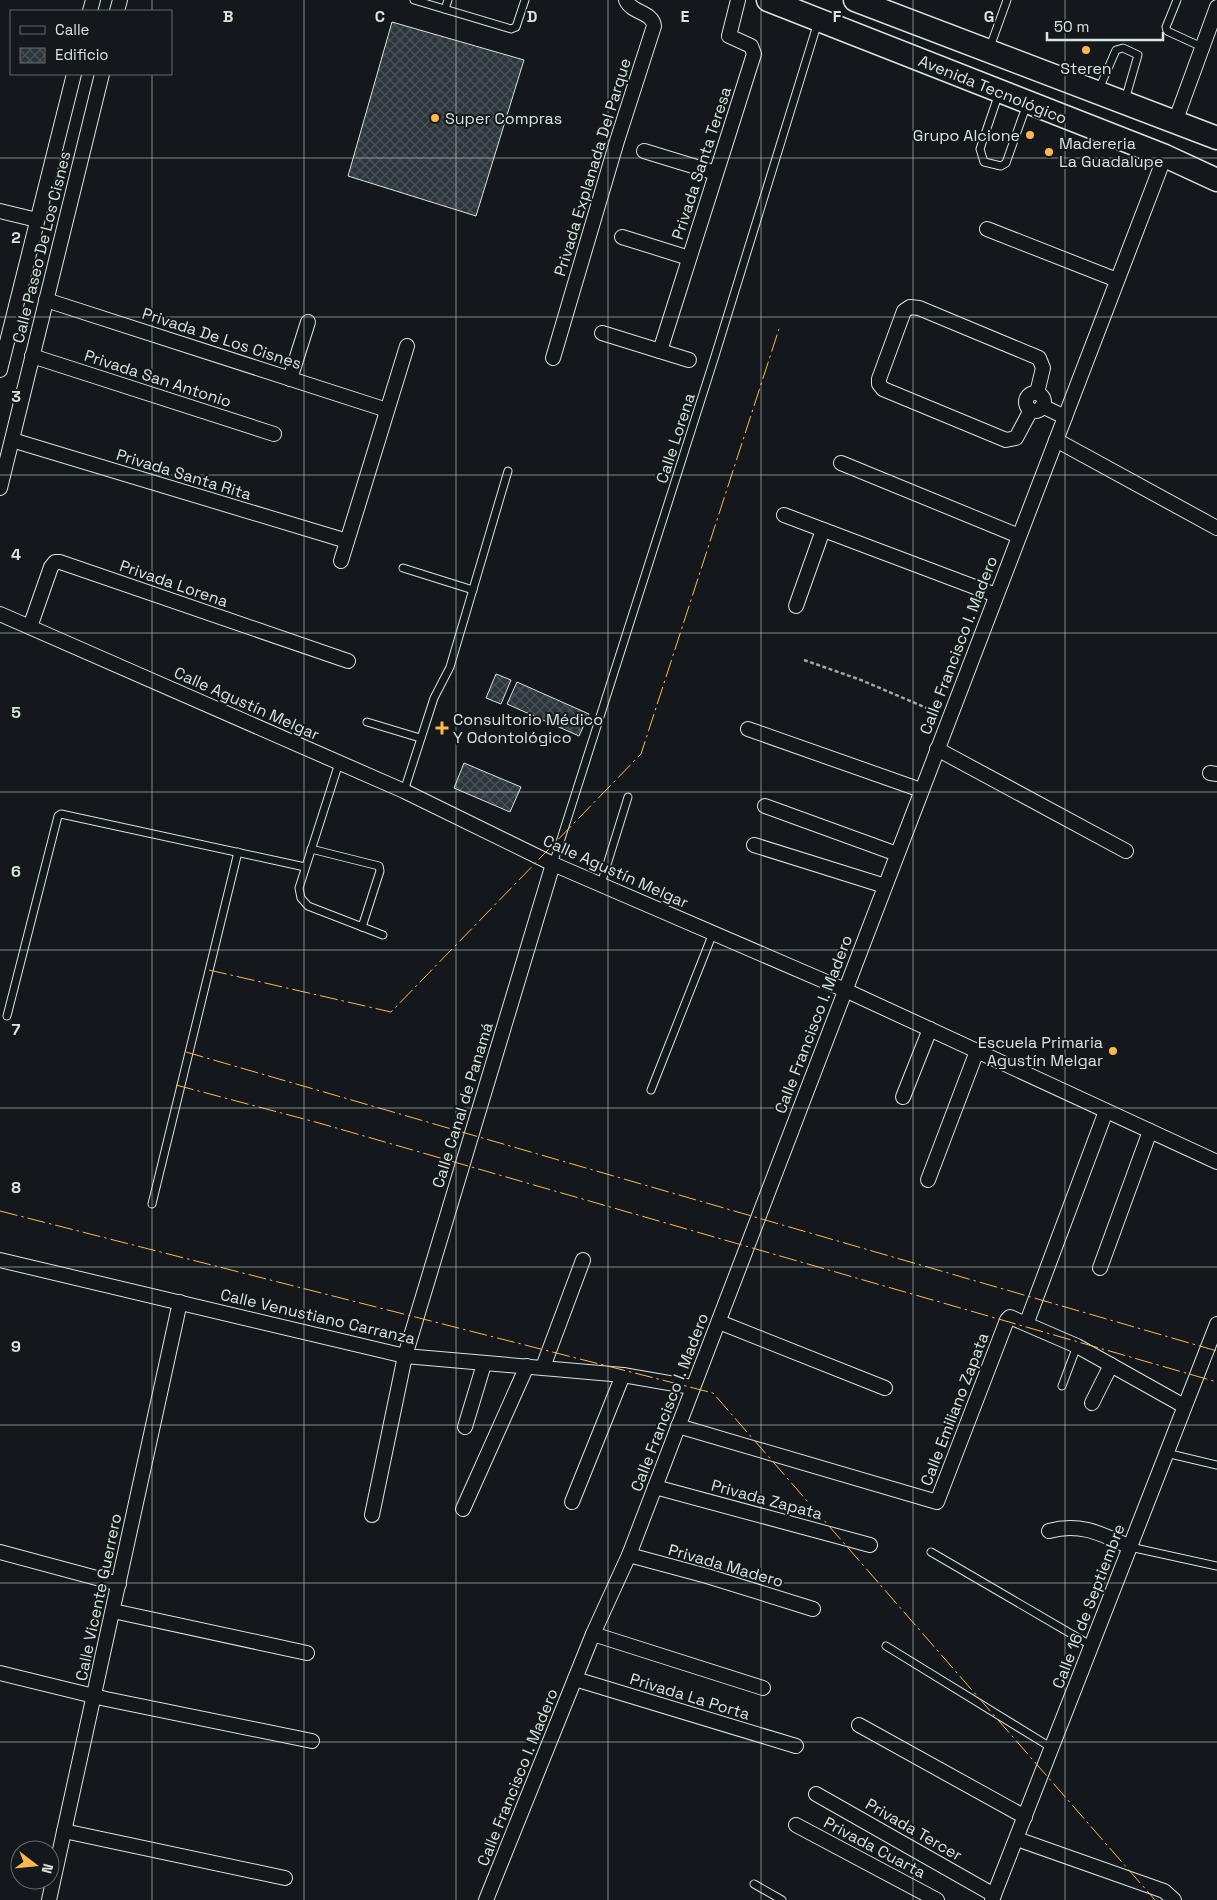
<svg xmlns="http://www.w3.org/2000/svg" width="1217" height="1900" font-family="'Space Grotesk',sans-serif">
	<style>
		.building { fill: url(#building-cross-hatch); stroke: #d8e6dc }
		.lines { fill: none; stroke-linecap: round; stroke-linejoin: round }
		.lane-casing { stroke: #d8e6dc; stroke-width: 9 }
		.street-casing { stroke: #d8e6dc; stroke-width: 16 }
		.primary-casing { stroke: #d8e6dc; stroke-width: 25 }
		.path { stroke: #9da8a2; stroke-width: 2.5; stroke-dasharray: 4 2.5; stroke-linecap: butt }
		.lane { stroke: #14181c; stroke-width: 7 }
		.street { stroke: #14181c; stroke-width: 14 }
		.primary { stroke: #14181c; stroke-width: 22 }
		.power { stroke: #ffb74d; stroke-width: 1; stroke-dasharray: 18 4 2.5 4; stroke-linecap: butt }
		.grid { fill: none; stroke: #d8e6dc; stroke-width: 1; stroke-opacity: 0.55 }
		.poi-dot { fill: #ffb74d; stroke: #14181c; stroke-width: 2 }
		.labels { text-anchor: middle; stroke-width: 4; stroke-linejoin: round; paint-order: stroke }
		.poi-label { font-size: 16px; fill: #d8e6dc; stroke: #14181c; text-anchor: start }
		.street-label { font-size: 16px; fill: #d8e6dc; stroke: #14181c }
		.grid-label { font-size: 16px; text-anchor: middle; font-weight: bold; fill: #d8e6dc; stroke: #14181c; stroke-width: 4; stroke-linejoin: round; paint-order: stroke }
	</style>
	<defs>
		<pattern id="building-cross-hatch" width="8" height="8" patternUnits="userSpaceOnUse" patternTransform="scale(1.25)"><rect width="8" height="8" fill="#2c363c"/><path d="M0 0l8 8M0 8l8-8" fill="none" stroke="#4a5358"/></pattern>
	</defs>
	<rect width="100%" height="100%" fill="#14181c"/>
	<g class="building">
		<path d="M392,22L524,60L476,216L348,176Z"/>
		<path d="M496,674L511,680L501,704L486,698Z"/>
		<path d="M517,682L589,714L579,736L507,704Z"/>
		<path d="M464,763L521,787L510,812L454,788Z"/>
	</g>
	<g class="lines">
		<g class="lane-casing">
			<g id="lane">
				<path d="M414,0L511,29L516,27L525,0"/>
				<path d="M1177,0L1166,27L1167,31L1202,47"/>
				<path d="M445,9L448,0"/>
				<path d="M990,47L1007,0"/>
				<path d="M1099,89L1116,50L1123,48L1138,55L1125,100"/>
				<path d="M999,93L980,149L984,162L1001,166L1006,163L1027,104"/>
				<path d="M403,568L473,590"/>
				<path d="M367,722L420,738"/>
				<path d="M339,763L299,888L301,898L308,906L383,935"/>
				<path d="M404,791L434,698L450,667L508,471"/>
				<path d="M311,849L379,866L380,871L362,927"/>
				<path d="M553,864L715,356L818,22"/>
				<path d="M601,884L628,797"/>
				<path d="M7,1016L58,816L61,814L305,867"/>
				<path d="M651,1090L713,933"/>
				<path d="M152,1204L238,852"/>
				<path d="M1062,1386L1077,1346"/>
				<path d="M1166,1453L1217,1465"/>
				<path d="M1130,1547L1217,1566"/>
				<path d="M931,1552L1092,1646"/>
				<path d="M886,1646L1052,1748"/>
				<path d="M754,1884L782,1900"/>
			</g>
		</g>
		<g class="street-casing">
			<g id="street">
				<path d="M90,11L93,0"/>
				<path d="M117,11L120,0"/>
				<path d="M1175,122L1217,7"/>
				<path d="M644,151L716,173"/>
				<path d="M0,211L37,220"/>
				<path d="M987,229L1117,280"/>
				<path d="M622,237L689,258"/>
				<path d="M46,300L387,410"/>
				<path d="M602,333L689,360"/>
				<path d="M660,351L754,54L751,46L729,36L738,0"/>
				<path d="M32,356L274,434"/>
				<path d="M553,358L617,141L654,26C653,12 631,13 626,0"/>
				<path d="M0,370L74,74"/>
				<path d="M290,379L308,322"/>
				<circle cx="1035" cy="402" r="9"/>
				<path d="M1042,406L1065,417"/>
				<path d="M1031,410L1016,438L1006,440L883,389L879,384V379L904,311L910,307L919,308L1039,358L1043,368L1037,393"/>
				<path d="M12,440L347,541"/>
				<path d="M1056,440L1217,528"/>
				<path d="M841,463L1019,536"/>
				<path d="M0,488L102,74"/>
				<path d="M784,515L996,595"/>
				<path d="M341,561L407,346"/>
				<path d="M796,606L823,530"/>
				<path d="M0,614L404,791L553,864L845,990L1217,1162"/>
				<path d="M30,627L51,567L55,562H60L348,661"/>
				<path d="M748,729L921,790"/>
				<path d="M937,749L1126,851"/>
				<path d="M1210,773L1217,774"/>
				<path d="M765,806L897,854"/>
				<path d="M754,845L885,886"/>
				<path d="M903,1097L930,1029"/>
				<path d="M928,1180L977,1051"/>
				<path d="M0,1260L405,1356L623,1375L692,1387"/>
				<path d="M1100,1268L1150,1131"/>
				<path d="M719,1322L885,1388"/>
				<path d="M1027,1322L1106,1111"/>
				<path d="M543,1367L583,1260"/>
				<path d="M1092,1403L1111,1365"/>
				<path d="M678,1426L937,1502L1007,1320L1010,1317L1077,1346L1184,1406"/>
				<path d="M465,1427L484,1364"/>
				<path d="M655,1487L870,1545"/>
				<path d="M572,1502L623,1375"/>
				<path d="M463,1509L527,1366"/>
				<path d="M372,1515L405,1356L553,864"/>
				<path d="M1049,1531C1080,1522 1102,1534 1130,1547"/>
				<path d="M0,1552L119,1584"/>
				<path d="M629,1555L707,1576L813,1609"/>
				<path d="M113,1611L307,1653"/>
				<path d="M593,1634L763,1688"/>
				<path d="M0,1673L106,1699L312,1741"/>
				<path d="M575,1679L796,1746"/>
				<path d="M859,1725L1025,1817"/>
				<path d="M816,1794L994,1895"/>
				<path d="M796,1825L937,1900"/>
				<path d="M64,1831L285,1878"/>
				<path d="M1017,1839L1164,1891L1174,1900"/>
				<path d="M49,1900L180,1302"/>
				<path d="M486,1900L593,1634L629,1555L1165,156"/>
				<path d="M992,1900L1217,1324"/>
			</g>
		</g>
		<g class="primary-casing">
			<g id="primary">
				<path d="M768,0L1165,156L1217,180"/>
				<path d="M855,0L1217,138"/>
			</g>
		</g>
		<path class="path" d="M804,660L861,680L936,712"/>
		<use href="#lane" class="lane"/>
		<use href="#street" class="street"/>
		<use href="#primary" class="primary"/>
		<g class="power">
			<path d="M209,970L391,1012L641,754L779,329"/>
			<path d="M186,1052L1217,1351"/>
			<path d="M176,1085L319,1123L1217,1382"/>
			<path d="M0,1211L713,1393L1155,1900"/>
		</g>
	</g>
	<path class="grid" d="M152,0V11M304,0V1900M456,0V1900M608,0V1900M761,0V1900M913,0V1900M1065,0V1900M152,74V1900M0,158H1217M0,317H1217M0,475H1217M0,633H1217M0,792H1217M0,950H1217M0,1108H1217M0,1267H1217M0,1425H1217M0,1583H1217M0,1742H1217"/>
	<g class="poi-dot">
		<circle cx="1086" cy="50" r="5"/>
		<circle cx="435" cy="118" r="5"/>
		<circle cx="1030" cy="135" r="5"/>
		<circle cx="1049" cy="152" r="5"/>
		<path d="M439.5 720.5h5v5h5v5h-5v5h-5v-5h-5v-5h5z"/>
		<circle cx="1113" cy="1051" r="5"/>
	</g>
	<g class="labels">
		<g class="poi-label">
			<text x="1086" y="74" text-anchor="middle">Steren</text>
			<text x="445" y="124">Super Compras</text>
			<text x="1020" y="141" text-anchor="end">Grupo Alcione</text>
			<text x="1059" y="149">Madereria<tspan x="1059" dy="18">La Guadalupe</tspan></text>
			<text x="453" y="725">Consultorio Médico<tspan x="453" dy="18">Y Odontológico</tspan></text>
			<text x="1103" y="1048" text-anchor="end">Escuela Primaria<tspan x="1103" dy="18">Agustín Melgar</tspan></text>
		</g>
		<g class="street-label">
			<text transform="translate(993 89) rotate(22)" y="6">Avenida Tecnológico</text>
			<text transform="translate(701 163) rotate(-72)" y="6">Privada Santa Teresa</text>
			<text transform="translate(592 167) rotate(-73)" y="6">Privada Explanada Del Parque</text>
			<text transform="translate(41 247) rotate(-76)" y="6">Calle Paseo De Los Cisnes</text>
			<text transform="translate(222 338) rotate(18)" y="6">Privada De Los Cisnes</text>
			<text transform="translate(158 378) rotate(18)" y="6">Privada San Antonio</text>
			<text transform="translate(675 438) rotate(-72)" y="6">Calle Lorena</text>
			<text transform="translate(184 474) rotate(17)" y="6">Privada Santa Rita</text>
			<text transform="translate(174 583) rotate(19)" y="6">Privada Lorena</text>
			<text transform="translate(958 645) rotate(-69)" y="6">Calle Francisco I. Madero</text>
			<text transform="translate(247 703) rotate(24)" y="6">Calle Agustín Melgar</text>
			<text transform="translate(616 871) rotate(24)" y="6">Calle Agustín Melgar</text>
			<text transform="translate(813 1024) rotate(-69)" y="6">Calle Francisco I. Madero</text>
			<text transform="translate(462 1105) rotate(-73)" y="6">Calle Canal de Panamá</text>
			<text transform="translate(318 1316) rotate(13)" y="6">Calle Venustiano Carranza</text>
			<text transform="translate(669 1402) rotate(-69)" y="6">Calle Francisco I. Madero</text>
			<text transform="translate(954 1409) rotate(-69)" y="6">Calle Emiliano Zapata</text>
			<text transform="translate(767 1499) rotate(15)" y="6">Privada Zapata</text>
			<text transform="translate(726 1565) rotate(16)" y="6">Privada Madero</text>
			<text transform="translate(98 1597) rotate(-78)" y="6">Calle Vicente Guerrero</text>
			<text transform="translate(1088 1606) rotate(-69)" y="6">Calle 16 de Septiembre</text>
			<text transform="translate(690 1696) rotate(17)" y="6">Privada La Porta</text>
			<text transform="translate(517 1777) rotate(-68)" y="6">Calle Francisco I. Madero</text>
			<text transform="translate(914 1829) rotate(30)" y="6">Privada Tercer</text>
			<text transform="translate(875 1847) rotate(28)" y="6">Privada Cuarta</text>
		</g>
	</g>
	<g class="grid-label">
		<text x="228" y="22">B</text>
		<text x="380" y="22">C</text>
		<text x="532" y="22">D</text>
		<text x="685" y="22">E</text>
		<text x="837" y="22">F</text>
		<text x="989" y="22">G</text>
		<text x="16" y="243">2</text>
		<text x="16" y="402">3</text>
		<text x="16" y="560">4</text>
		<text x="16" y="718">5</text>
		<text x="16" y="877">6</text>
		<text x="16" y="1035">7</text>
		<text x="16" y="1193">8</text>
		<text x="16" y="1352">9</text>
	</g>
	<rect x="10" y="10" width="162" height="65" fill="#14181c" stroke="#626a69"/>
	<rect x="20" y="26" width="25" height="8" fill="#14181c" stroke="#626a69"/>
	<text x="55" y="35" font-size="15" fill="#d8e6dc">Calle</text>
	<rect x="20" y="48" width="25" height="15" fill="url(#building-cross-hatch)" stroke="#626a69"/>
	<text x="55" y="60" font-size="15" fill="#d8e6dc">Edificio</text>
	<g transform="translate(35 1865) rotate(106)"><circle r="24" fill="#14181c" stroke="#626a69"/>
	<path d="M0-4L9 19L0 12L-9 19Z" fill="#ffb74d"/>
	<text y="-8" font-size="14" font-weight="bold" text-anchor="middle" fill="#d8e6dc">N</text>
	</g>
	<path d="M1047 32v8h116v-8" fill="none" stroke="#d8e6dc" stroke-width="2.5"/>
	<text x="1054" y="32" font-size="15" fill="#d8e6dc" stroke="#14181c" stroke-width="4" paint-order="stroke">50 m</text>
</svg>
